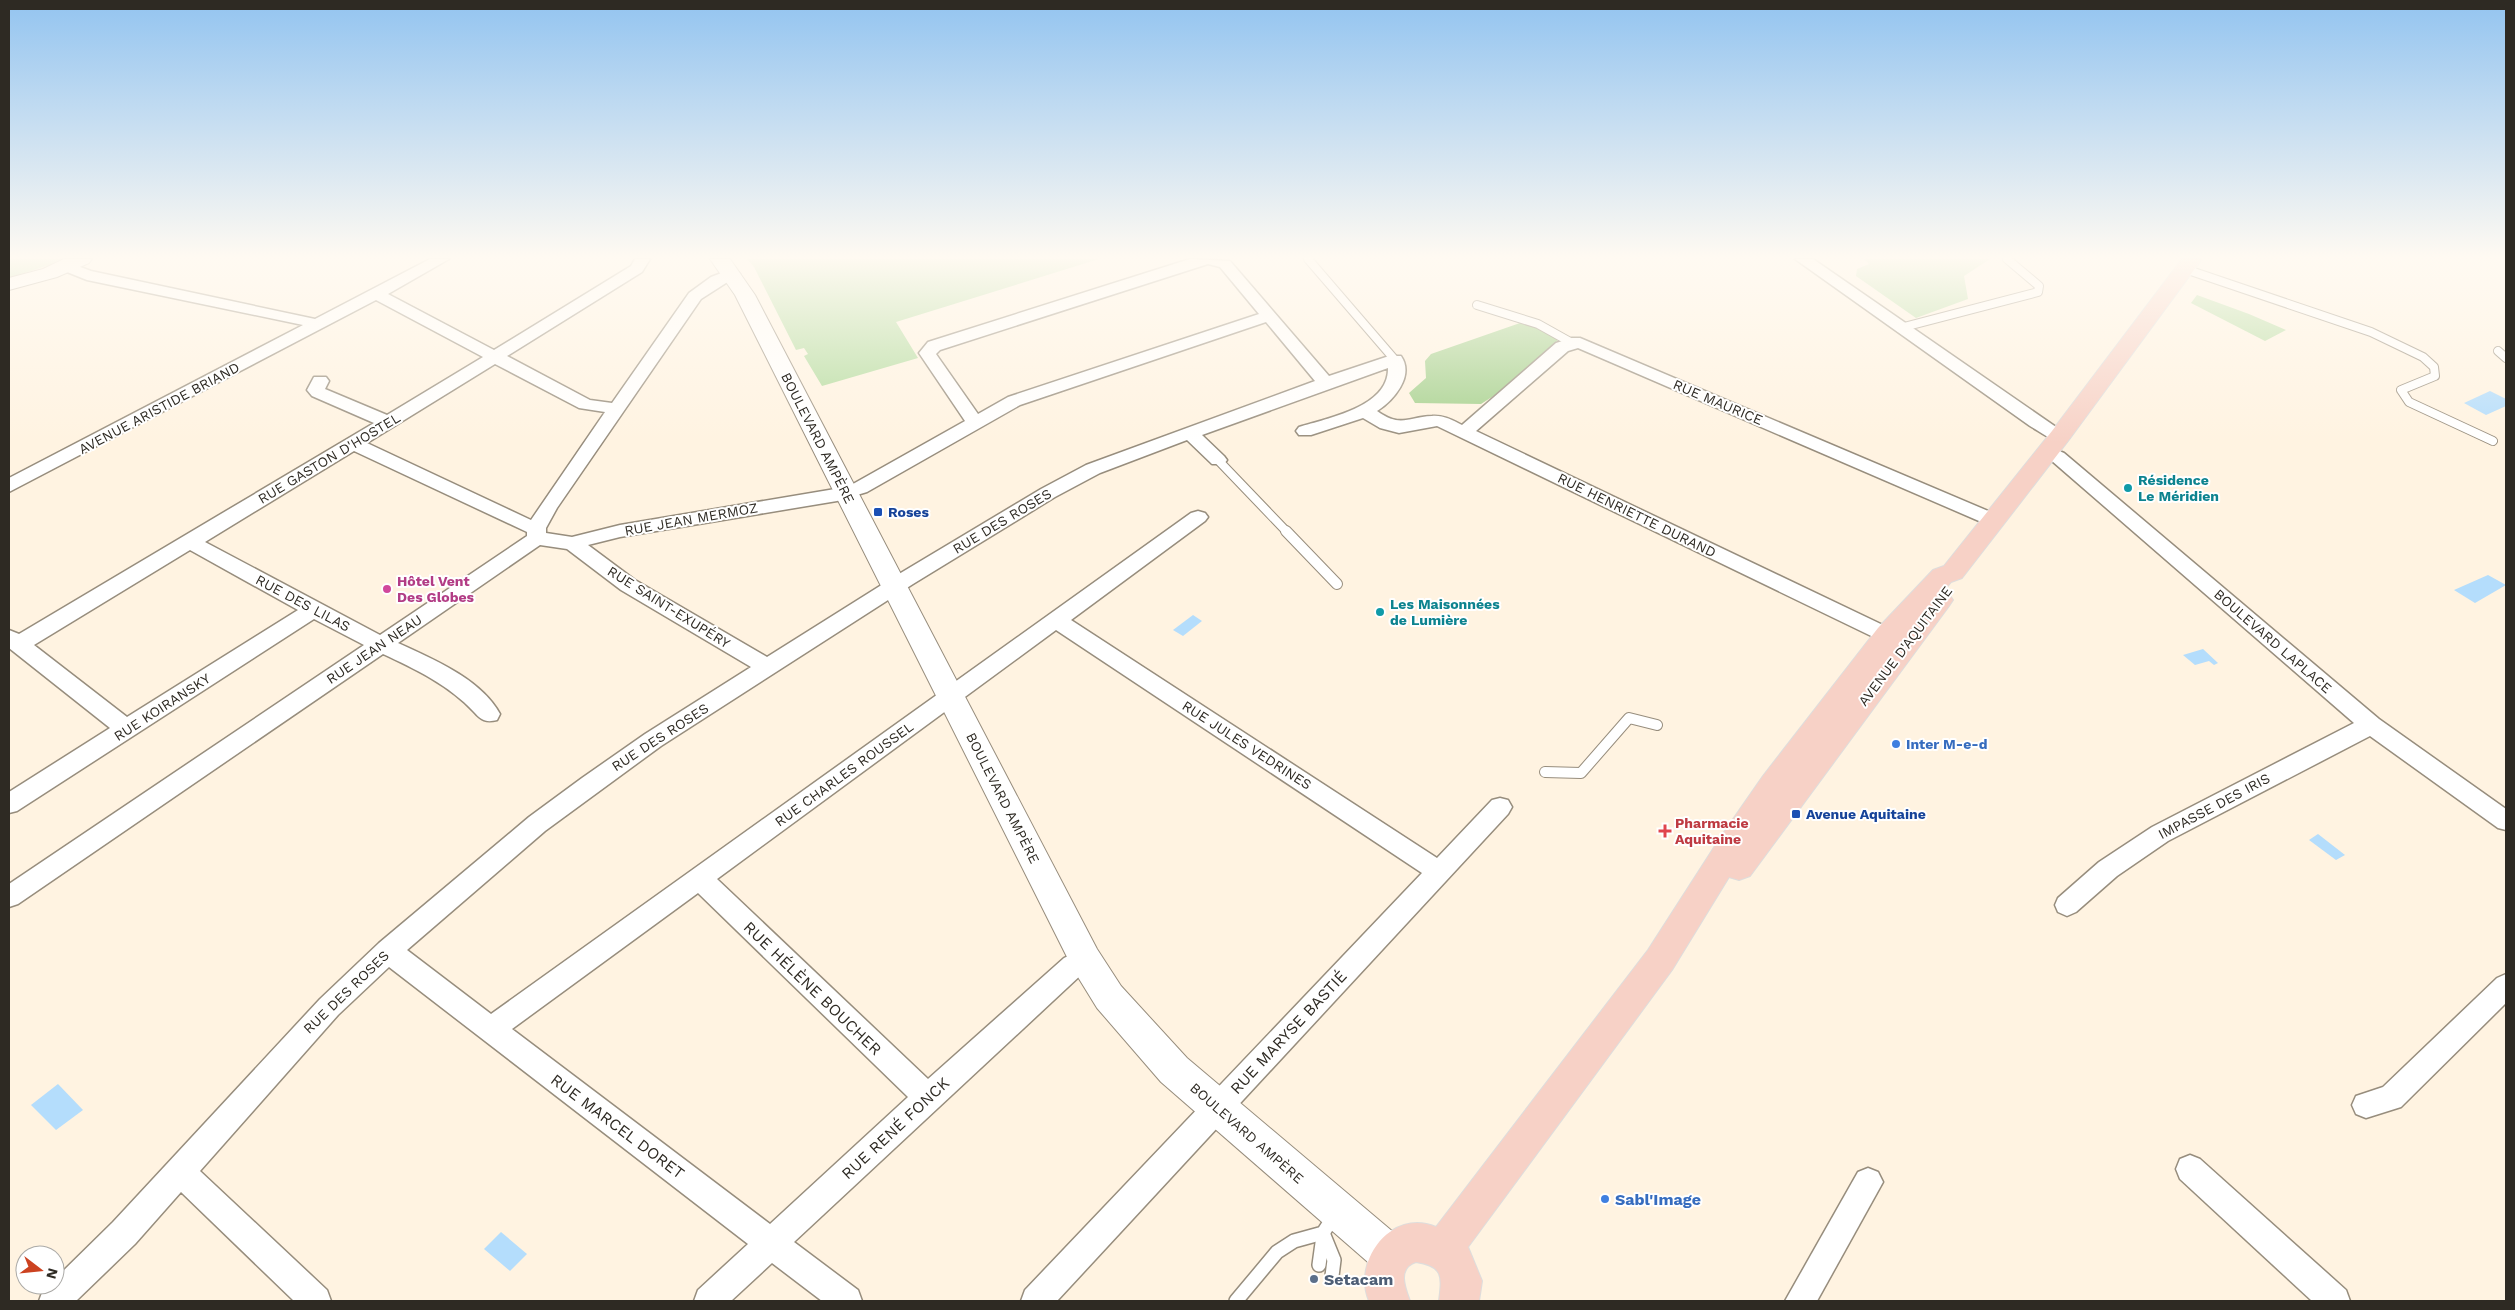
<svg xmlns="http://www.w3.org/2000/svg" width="2515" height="1310" font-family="'Work Sans',sans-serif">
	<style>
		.green { fill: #b5dca0 }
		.forest { fill: #a6d18e }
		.water { fill: #b4ddfc }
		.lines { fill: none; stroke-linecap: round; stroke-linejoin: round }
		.lane-far2-casing { stroke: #978d7d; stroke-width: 10 }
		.lane-far1-casing { stroke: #978d7d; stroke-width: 12 }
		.lane-casing { stroke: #978d7d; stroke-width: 16 }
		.street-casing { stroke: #978d7d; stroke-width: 3 }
		.secondary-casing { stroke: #978d7d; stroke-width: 2 }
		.primary-casing { stroke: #dedddc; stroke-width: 2 }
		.lane-far2 { stroke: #fff; stroke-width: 8 }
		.lane-far1 { stroke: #fff; stroke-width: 10 }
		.lane { stroke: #fff; stroke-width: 13 }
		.street { fill: #fff; fill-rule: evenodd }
		.secondary { fill: #fff; fill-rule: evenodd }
		.primary { fill: #f7d1c6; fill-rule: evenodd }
		.culture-dot { fill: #0f9aa8; stroke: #fff; stroke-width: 2 }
		.transit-dot { fill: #1a4fb4; stroke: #fff; stroke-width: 2 }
		.hotel-dot { fill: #d1479c; stroke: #fff; stroke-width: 2 }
		.shop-dot { fill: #3f7fe0; stroke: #fff; stroke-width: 2 }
		.health-dot { fill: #e0444e; stroke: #fff; stroke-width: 2 }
		.service-dot { fill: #5c6f8a; stroke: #fff; stroke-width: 2 }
		.labels { text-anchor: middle; stroke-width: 4; stroke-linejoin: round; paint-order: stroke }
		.street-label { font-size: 14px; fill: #2e2a23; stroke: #fff }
		.culture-label { font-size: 14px; font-weight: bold; fill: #0d838f; stroke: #fff; text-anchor: start }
		.transit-label { font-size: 14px; font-weight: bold; fill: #164399; stroke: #fff; text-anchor: start }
		.hotel-label { font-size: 14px; font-weight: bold; fill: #b23c85; stroke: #fff; text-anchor: start }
		.shop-label { font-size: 14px; font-weight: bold; fill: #366cbe; stroke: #fff; text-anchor: start }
		.health-label { font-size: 14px; font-weight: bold; fill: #be3a42; stroke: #fff; text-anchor: start }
		.near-street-label { font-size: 16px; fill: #2e2a23; stroke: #fff }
		.near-shop-label { font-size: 16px; font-weight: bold; fill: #366cbe; stroke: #fff; text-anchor: start }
		.near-service-label { font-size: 16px; font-weight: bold; fill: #4e5e75; stroke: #fff; text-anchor: start }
	</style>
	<rect width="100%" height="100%" fill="#fff3e1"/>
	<g class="green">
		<path d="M9,259H68L9,278Z"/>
		<path d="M747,259H1099L896,322L918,358L822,386L804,356L808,354L804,348L796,350L754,267Z"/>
		<path d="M1864,259H1990L1964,276L1968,299L1916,318L1856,276L1857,269L1869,264Z"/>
		<path d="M2197,295L2249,314L2286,330L2265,341L2191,303Z"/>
	</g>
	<path class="forest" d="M1520,323L1542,326L1558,340L1495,395L1481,404L1415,403L1409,393L1426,378L1425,361L1431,354Z"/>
	<g class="water">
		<path d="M2490,391L2506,399V406L2486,415L2464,403Z"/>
		<path d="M2488,575L2506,585L2475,603L2454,590Z"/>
		<path d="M1193,615L1202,621L1183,636L1173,630Z"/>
		<path d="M2203,649L2218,663L2214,665L2209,661L2195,665L2183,655Z"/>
		<path d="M2318,834L2345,855L2336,860L2309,840Z"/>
		<path d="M58,1084L83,1110L56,1130L31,1105Z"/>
		<path d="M501,1232L527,1254L510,1271L484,1249Z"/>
	</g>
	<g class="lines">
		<g class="lane-far2-casing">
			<g id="lane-far2">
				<path d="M1308,259L1395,360"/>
				<path d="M2185,269L2371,332L2423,357L2434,367L2435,376L2401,390L2409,402L2493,441"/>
				<path d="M1477,305L1538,324L1572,343"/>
				<path d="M1900,328L2038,292L2039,286L2007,259"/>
				<path d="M2498,351L2506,358"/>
				<path d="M1218,460L1287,532"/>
			</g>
		</g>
		<g class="lane-far1-casing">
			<g id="lane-far1">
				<path d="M1286,531L1337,584"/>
				<path d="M1545,772L1581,773L1629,718L1657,725"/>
			</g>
		</g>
		<g class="lane-casing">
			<g id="lane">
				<path d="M1323,1233L1334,1260L1332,1276"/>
				<path d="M1319,1265L1323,1236"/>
				<path d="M1236,1301L1277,1252L1294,1241L1323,1233L1334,1216"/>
			</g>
		</g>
		<g class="street-casing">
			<g id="street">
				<path d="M430,259H449L388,294L494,350L631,266L635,259H650L642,272L507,356L590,400L612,403L689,293L711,277L732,269L737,271L740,274L701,299L557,508L546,528V533L572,537L620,525L835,489L853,484L965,421L919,353L928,342L1190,259L1230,261L1329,376L1389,356H1401C1415,376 1393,401 1377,411C1401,428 1407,417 1432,416C1443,415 1452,420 1462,425L1556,343L1572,338H1580L2000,516L2003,520L2000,524L1993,526L1986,524L1578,348L1568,351L1476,431L1908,637L1912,642L1908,647L1901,650L1894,647L1437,426L1399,433L1380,428L1363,418L1311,435H1299L1296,431L1299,427C1328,418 1389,407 1388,368L1202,435L1224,456L1227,460L1224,464H1212L1187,440L1100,473L1055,497L913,584L661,746L545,831L407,950L491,1014L1191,513L1198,511L1205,513L1208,517L1205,521L1071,620L1437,858L1492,800L1500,798L1508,800L1512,807L1508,814L1057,1301H1021L1025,1290L1422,873L1056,630L717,879L928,1079L1064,958L1085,948L1094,951L1098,959L1094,967L1082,974L794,1242L858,1290L862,1301H822L772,1263L731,1301H694L698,1290L748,1244L389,967L338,1015L200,1171L327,1290L331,1301H294L181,1192L135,1244L76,1301H39L43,1290L48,1285H55V1279L113,1222L320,999L379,943L529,817L582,778L645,734L751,667L621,590L567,549L540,545L398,643C433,659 481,679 500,714L497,720C486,723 481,720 474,712C449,685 415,669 383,654L18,904L9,907V884L364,645L314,619L17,811L9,813V792L110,728L9,648V630L19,634L374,423L312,396L307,390L314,377H326L329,381L325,389L387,415L483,357L376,300L9,492V478L303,325L87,280L62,270L59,267L67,262L91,271L315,319ZM1208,264L1220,267L1259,314L1008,397L978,414L936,354L940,350ZM1266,322L1315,381L1086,465L1041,489L899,574L767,657L635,580L588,545L620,537L837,501L867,492L1020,405ZM495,364L579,408L605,412L531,520L367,443ZM354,451L527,532V536L380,635L205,542ZM190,550L298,610L127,717L34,645ZM698,893L908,1097L770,1224L512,1029Z"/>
				<path d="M1795,259H1813L2069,436L2066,440C2053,443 2041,432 2030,426Z"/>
				<path d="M2047,446L2064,453L2379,719L2506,809V830L2498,828L2370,736L2168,841L2117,876L2076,912L2067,916L2058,912L2055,905L2058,898L2099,862L2152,827L2354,723L2052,461L2041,456L2038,452L2041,448Z"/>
				<path d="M2506,974V1003L2401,1107L2366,1118L2356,1114L2352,1105L2356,1096L2383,1087L2497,978Z"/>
				<path d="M2190,1155L2200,1159L2346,1290L2350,1301H2312L2180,1179L2176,1169L2180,1159Z"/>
				<path d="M1868,1168L1878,1172L1883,1182L1817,1301H1785L1858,1172Z"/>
			</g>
		</g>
		<g class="secondary-casing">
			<g id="secondary">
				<path d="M64,259H92L89,263L57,277L9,290V278L43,269Z"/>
				<path d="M710,259H730L755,295L1097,949L1121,986L1187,1058L1405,1242L1411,1256L1405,1270L1391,1276L1377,1270L1161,1082L1097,1008L1073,969L735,295Z"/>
			</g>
		</g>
		<g class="primary-casing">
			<path id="primary" d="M2182,259H2202L2068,441L1962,578L1951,582L1943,592L1949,594L1953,600L1949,606L1750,876L1739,880L1729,877L1672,970L1468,1247L1482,1281L1479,1301H1439C1442,1277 1444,1266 1416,1262C1397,1268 1405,1288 1410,1301H1369C1352,1261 1391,1208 1436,1227L1648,950L1722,835L1763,776L1878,628L1933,570L1944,566L2052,431Z"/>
		</g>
		<use href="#lane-far2" class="lane-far2"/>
		<use href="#lane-far1" class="lane-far1"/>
		<use href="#lane" class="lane"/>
		<use href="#street" class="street"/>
		<use href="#secondary" class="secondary"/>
		<use href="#primary" class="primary"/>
	</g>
	<linearGradient id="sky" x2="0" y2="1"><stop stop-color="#93c4f0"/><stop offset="0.58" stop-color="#fffaf2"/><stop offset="1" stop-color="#fffaf2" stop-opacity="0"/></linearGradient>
	<rect width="2515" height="443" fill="url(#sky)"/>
	<g class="culture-dot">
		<circle cx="2128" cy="488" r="5"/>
		<circle cx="1380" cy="612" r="5"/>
	</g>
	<g class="transit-dot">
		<rect x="873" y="507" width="10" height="10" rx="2.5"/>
		<rect x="1791" y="809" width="10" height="10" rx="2.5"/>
	</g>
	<circle class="hotel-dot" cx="387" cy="589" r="5"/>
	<g class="shop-dot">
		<circle cx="1896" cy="744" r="5"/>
		<circle cx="1605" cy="1199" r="5"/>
	</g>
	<path class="health-dot" d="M1662.5 823.5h5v5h5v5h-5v5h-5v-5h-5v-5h5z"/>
	<circle class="service-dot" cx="1314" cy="1279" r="5"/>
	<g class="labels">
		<g class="street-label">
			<text transform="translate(1718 402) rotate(23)" y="5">RUE MAURICE</text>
			<text transform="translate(159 408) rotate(-28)" y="5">AVENUE ARISTIDE BRIAND</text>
			<text transform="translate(818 438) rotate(63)" y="5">BOULEVARD AMPÈRE</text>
			<text transform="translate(329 458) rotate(-31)" y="5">RUE GASTON D'HOSTEL</text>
			<text transform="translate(1637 515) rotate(26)" y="5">RUE HENRIETTE DURAND</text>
			<text transform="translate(691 519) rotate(-10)" y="5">RUE JEAN MERMOZ</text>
			<text transform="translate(1002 521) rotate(-31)" y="5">RUE DES ROSES</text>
			<text transform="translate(303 603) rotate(28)" y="5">RUE DES LILAS</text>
			<text transform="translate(669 607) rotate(32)" y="5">RUE SAINT-EXUPÉRY</text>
			<text transform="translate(2273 641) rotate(41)" y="5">BOULEVARD LAPLACE</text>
			<text transform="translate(1905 646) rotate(-53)" y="5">AVENUE D'AQUITAINE</text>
			<text transform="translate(374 649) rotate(-34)" y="5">RUE JEAN NEAU</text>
			<text transform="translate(162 707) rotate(-33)" y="5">RUE KOIRANSKY</text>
			<text transform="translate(660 737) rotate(-33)" y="5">RUE DES ROSES</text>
			<text transform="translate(1247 745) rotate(33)" y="5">RUE JULES VEDRINES</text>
			<text transform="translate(844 774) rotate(-36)" y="5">RUE CHARLES ROUSSEL</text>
			<text transform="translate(1003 798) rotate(63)" y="5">BOULEVARD AMPÈRE</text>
			<text transform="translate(2214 806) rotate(-28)" y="5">IMPASSE DES IRIS</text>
			<text transform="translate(346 992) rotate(-44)" y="5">RUE DES ROSES</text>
			<text transform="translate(1247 1133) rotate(41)" y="5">BOULEVARD AMPÈRE</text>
		</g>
		<g class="culture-label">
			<text x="2138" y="485">Résidence<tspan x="2138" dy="16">Le Méridien</tspan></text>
			<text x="1390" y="609">Les Maisonnées<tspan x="1390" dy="16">de Lumière</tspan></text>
		</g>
		<g class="transit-label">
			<text x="888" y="517">Roses</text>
			<text x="1806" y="819">Avenue Aquitaine</text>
		</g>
		<g class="hotel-label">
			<text x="397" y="586">Hôtel Vent<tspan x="397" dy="16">Des Globes</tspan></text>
		</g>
		<g class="shop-label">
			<text x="1906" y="749">Inter M-e-d</text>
		</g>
		<g class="health-label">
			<text x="1675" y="828">Pharmacie<tspan x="1675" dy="16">Aquitaine</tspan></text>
		</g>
		<g class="near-street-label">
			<text transform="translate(813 988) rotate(44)" y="6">RUE HÉLÈNE BOUCHER</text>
			<text transform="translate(1288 1032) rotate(-47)" y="6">RUE MARYSE BASTIÉ</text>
			<text transform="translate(618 1126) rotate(37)" y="6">RUE MARCEL DORET</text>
			<text transform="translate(895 1128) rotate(-43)" y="6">RUE RENÉ FONCK</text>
		</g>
		<g class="near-shop-label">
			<text x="1615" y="1205">Sabl'Image</text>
		</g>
		<g class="near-service-label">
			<text x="1324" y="1285">Setacam</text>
		</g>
	</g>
	<rect width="2515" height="1310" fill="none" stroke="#2e2a23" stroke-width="20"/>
	<g transform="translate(40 1270) rotate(106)"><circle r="24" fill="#ffffff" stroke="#abaaa7"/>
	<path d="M0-4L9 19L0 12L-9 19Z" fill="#cc4220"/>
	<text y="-8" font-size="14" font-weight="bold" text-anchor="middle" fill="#2e2a23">N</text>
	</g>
</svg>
